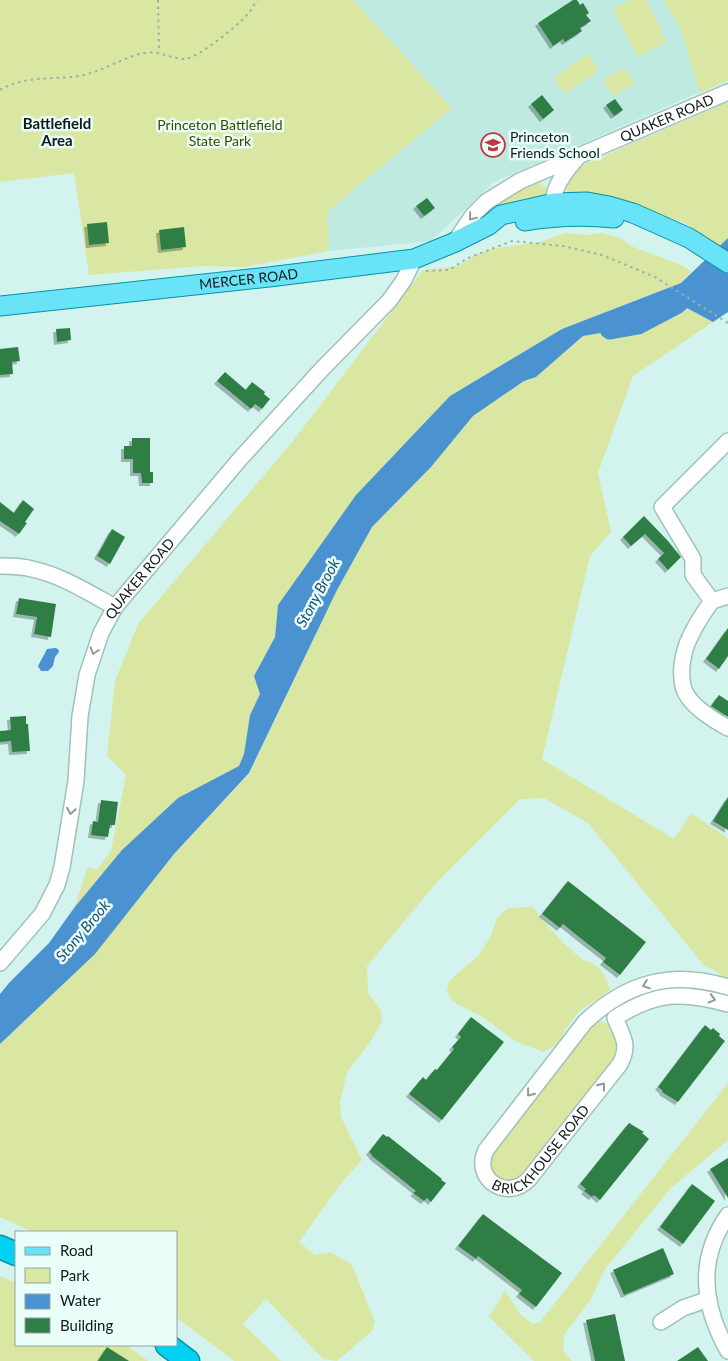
<svg xmlns="http://www.w3.org/2000/svg" width="728" height="1361" font-family="Lato,sans-serif">
	<style>
		.built { fill: #beeae1 }
		.green { fill: #d9e7a2 }
		.water { fill: #4a93d0 }
		.lines { fill: none; stroke-linecap: round; stroke-linejoin: round }
		.river { stroke: #4a93d0; stroke-width: 21 }
		.building { fill: #2f7e45; filter: url(#shadow) }
		.minor-casing { stroke: #a0c0ba; stroke-width: 18 }
		.major-casing { stroke: #0791a5; stroke-width: 21 }
		.highway-casing { stroke: #0791a5; stroke-width: 25 }
		.path { stroke: #97b1ac; stroke-width: 2; stroke-dasharray: 2.5 4; stroke-linecap: butt }
		.minor { stroke: #fff; stroke-width: 15 }
		.major { stroke: #68e3f7; stroke-width: 19 }
		.highway { stroke: #03d1f1; stroke-width: 22 }
		.oneway { stroke: #939897 }
		.labels { text-anchor: middle; stroke-width: 5; stroke-linejoin: round; paint-order: stroke }
		.street-label { font-size: 14px; fill: #0e1b18; stroke: #eafefa }
		.park-label { font-size: 14px; fill: #3f4800; stroke: #eafefa }
		.poi-label { font-size: 14px; fill: #0e1b18; stroke: #eafefa; text-anchor: start }
		.neighbourhood-label { font-size: 15px; font-weight: bold; fill: #0e1b18; stroke: #eafefa }
		.water-label { font-size: 15px; font-style: italic; fill: #194e77; stroke: #eafefa }
	</style>
	<defs>
		<filter id="shadow"><feDropShadow dx="-3" dy="3" stdDeviation="0" flood-color="#0004"/></filter>
	</defs>
	<rect width="100%" height="100%" fill="#d3f4ee"/>
	<path class="built" d="M353,0H728V80L494,182L431,241L329,251L327,212L451,108Z"/>
	<g class="green">
		<path d="M0,0H353L452,108L327,212L329,251L244,267L203,266L89,275L74,173L0,182Z"/>
		<path d="M630,0H646L662,31L661,32L665,40L668,41L638,57L613,9Z"/>
		<path d="M663,0H728V80L700,93L679,25Z"/>
		<path d="M588,54L599,70L565,94L554,78Z"/>
		<path d="M625,68L635,83L613,96L603,79Z"/>
		<path d="M728,102V238L719,247L685,223L626,204L569,195C561,182 572,175 581,166Z"/>
		<path d="M539,183L546,187L545,198L498,207L509,196Z"/>
		<path d="M565,233L588,235L602,233L620,238L633,247L679,264L691,271L681,283L562,329L450,396L356,495L278,605L275,637L254,676L260,694L250,715L244,754L239,766L178,798L122,850L74,908L88,867L97,870L111,851L126,775L107,756L115,681L138,624L293,441L423,270L459,266L475,255L491,249L540,242Z"/>
		<path d="M676,304L685,307L713,322L633,376L598,473L611,532L590,556L542,759L674,839L691,813L728,838V979L703,964L588,823L544,798L520,799L437,882L367,966L368,993L381,1010L382,1021L371,1041L347,1072L340,1102L341,1117L362,1160L342,1182L299,1242L315,1255L331,1252L352,1265L375,1322L372,1331L337,1361L323,1359L266,1299L243,1324L281,1361H234L176,1317V1232H33L0,1217V1044L95,954L174,854L249,774L337,590L372,527L431,467L473,416L524,381L536,377L583,336L629,328Z"/>
		<path d="M533,907C547,926 563,944 582,959C586,962 584,960 589,962C601,966 606,977 610,989L599,998L579,1011L565,1030L558,1044L543,1052L515,1041L481,1016L453,1002L447,991L449,981L478,956L490,938L497,918L508,908Z"/>
		<path d="M599,1021L610,1024L619,1043L618,1060L521,1181H495L487,1157L594,1022Z"/>
		<path d="M728,1083V1140L670,1189L605,1269L591,1299L564,1335L563,1351L572,1361H534L489,1317L505,1291L521,1315L533,1324L540,1322Z"/>
		<path d="M0,1276L16,1283V1345H126L148,1361H0Z"/>
	</g>
	<g class="water">
		<path d="M728,238V312L713,322L685,307L676,304L629,328L583,336L536,377L524,381L473,416L431,467L372,527L337,590L249,773L174,854L95,954L0,1044V994L9,983L49,943L74,908L122,850L178,798L239,766L244,754L250,715L260,694L254,676L275,637L278,605L356,495L450,396L562,329L681,283Z"/>
		<path d="M55,648L58,649L59,652L55,657L53,666L48,671H41L38,666L47,649Z"/>
	</g>
	<g class="lines">
		<path class="river" d="M610,329L638,324L676,304L697,285"/>
	</g>
	<g class="building">
		<path d="M573,0H577L580,5L583,3L589,13L586,15L591,21L580,28L582,31L565,42L563,39L553,46L538,23Z"/>
		<path d="M542,95L554,110L543,119L531,104Z"/>
		<path d="M615,99L623,110L614,116L606,105Z"/>
		<path d="M427,198L435,208L424,216L416,206Z"/>
		<path d="M107,222L109,243L89,245L87,224Z"/>
		<path d="M184,227L186,247L161,250L159,230Z"/>
		<path d="M70,328L71,340L57,342L56,329Z"/>
		<path d="M18,347L20,361L12,362L13,374L0,375V349Z"/>
		<path d="M225,372L246,390L252,382L265,392L264,394L270,399L262,409L255,404L251,409L217,381Z"/>
		<path d="M132,438H150V472H153V483H142L141,473H133V459H124V446H132Z"/>
		<path d="M23,500L34,509L25,522L27,523L19,534L0,521V502L14,513Z"/>
		<path d="M644,516L668,541L681,557L668,570L658,559L664,553L645,534L631,546L623,537Z"/>
		<path d="M112,529L125,537L110,564L97,556Z"/>
		<path d="M19,598L56,604L51,637L34,634L37,617L16,614Z"/>
		<path d="M728,628V656L719,669L706,659Z"/>
		<path d="M719,695L728,701V717L711,706Z"/>
		<path d="M26,716V724H28L30,751L12,752L11,741L0,742V731L11,730L10,717Z"/>
		<path d="M728,797V830L713,821Z"/>
		<path d="M101,800L118,802L115,825H110L108,837L91,835L93,821L98,822Z"/>
		<path d="M568,881L646,942L620,975L603,962L606,958L579,937L563,924L560,928L542,914Z"/>
		<path d="M471,1017L504,1042L442,1120L409,1094L423,1077L426,1080L435,1069L437,1070L454,1049L452,1047L461,1037L458,1034Z"/>
		<path d="M705,1025L711,1030L713,1028L720,1034L719,1036L725,1041L678,1102L662,1092L663,1091L658,1087Z"/>
		<path d="M629,1123L644,1132L642,1133L649,1139L600,1200L594,1195L592,1197L584,1191L586,1189L580,1184Z"/>
		<path d="M383,1134L387,1137L388,1136L442,1179L441,1180L446,1183L431,1202L427,1198L424,1201L413,1193L416,1191L372,1156V1155L369,1152Z"/>
		<path d="M728,1158V1198L710,1169Z"/>
		<path d="M692,1184L715,1201L683,1244L660,1227Z"/>
		<path d="M483,1214L562,1273L536,1307L519,1294L522,1290L478,1256L476,1259L458,1246Z"/>
		<path d="M663,1248L674,1274L624,1295L613,1270Z"/>
		<path d="M615,1314L625,1361H595L586,1320Z"/>
		<path d="M107,1347L129,1361H98Z"/>
		<path d="M698,1347L708,1361H677Z"/>
	</g>
	<g class="lines">
		<g class="minor-casing">
			<g id="minor">
				<path d="M549,212C554,205 553,199 555,192C559,179 568,168 577,158"/>
				<path id="s1" d="M454,243L473,215L486,202L520,181L728,92"/>
				<path d="M728,441L662,507L693,559V575L712,601L728,596"/>
				<path d="M0,566C10,566 22,566 32,569C61,575 89,593 115,607"/>
				<path d="M712,601C704,612 696,624 690,637C682,653 677,682 688,697C697,710 714,720 728,728"/>
				<path id="s2" d="M0,963L42,914L57,885L62,867L76,781L80,716L87,675L101,633L115,607L240,459L322,369L389,301L404,280L414,259"/>
				<path id="s3" d="M728,987C672,970 627,982 585,1022L486,1150C472,1179 507,1202 529,1179L620,1064C630,1045 623,1037 615,1018C655,992 683,991 728,1004"/>
				<path d="M728,1215C697,1259 702,1305 728,1351"/>
				<path d="M661,1322L683,1308L709,1299"/>
			</g>
		</g>
		<g class="major-casing">
			<g id="major">
				<path d="M525,221C554,216 584,215 614,218"/>
				<path id="s4" d="M0,306L269,277L414,259L453,243L489,225L501,215L554,203L587,202L609,206L633,213L689,238L728,263"/>
			</g>
		</g>
		<g class="highway-casing">
			<g id="highway">
				<path d="M0,1247L16,1254"/>
				<path d="M167,1345L188,1361"/>
			</g>
		</g>
		<g class="path">
			<path d="M158,0L159,52"/>
			<path d="M0,90C22,77 46,79 71,77C96,75 116,61 139,54C156,49 168,58 184,59C197,59 237,26 246,16C251,11 254,5 257,0"/>
			<path d="M426,271L449,270L468,258L512,241L563,246L602,255L655,277L728,323"/>
		</g>
		<use href="#minor" class="minor"/>
		<use href="#major" class="major"/>
		<use href="#highway" class="highway"/>
	</g>
	<defs><path id="oneway-chevron" d="M-2-3.5L2.5 0L-2 3.5" fill="none" stroke-width="1.6" stroke-linecap="round" stroke-linejoin="round" transform="scale(1.25)"/></defs>
	<g class="oneway">
		<use href="#oneway-chevron" transform="translate(472 217) rotate(129)"/>
		<use href="#oneway-chevron" transform="translate(94 651) rotate(108)"/>
		<use href="#oneway-chevron" transform="translate(71 811) rotate(99)"/>
		<use href="#oneway-chevron" transform="translate(646 985) rotate(161)"/>
		<use href="#oneway-chevron" transform="translate(712 999) rotate(15)"/>
		<use href="#oneway-chevron" transform="translate(602 1086) rotate(-52)"/>
		<use href="#oneway-chevron" transform="translate(530 1093) rotate(128)"/>
	</g>
	<defs>
		<g id="school-ring" transform="scale(1.25)"><circle r="9.5" fill="#eafefa" stroke="#c53541" stroke-width="1.5"/><path d="M0-5L7-2L0 1L-7-2ZM-4 1L0 2.5L4 1V4Q0 6-4 4Z" fill="#c53541"/></g>
	</defs>
	<g fill-rule="evenodd">
		<use href="#school-ring" x="493" y="145"/>
	</g>
	<g class="labels">
		<g class="street-label">
			<text dy="5" stroke="none"><textPath href="#s1" startOffset="252">QUAKER ROAD</textPath></text>
			<text dy="5" stroke="none"><textPath href="#s4" startOffset="250">MERCER ROAD</textPath></text>
			<text dy="5" stroke="none"><textPath href="#s2" startOffset="421">QUAKER ROAD</textPath></text>
			<text dy="5" stroke="none"><textPath href="#s3" startOffset="420">BRICKHOUSE ROAD</textPath></text>
		</g>
		<g class="park-label">
			<text x="220" y="130">Princeton Battlefield<tspan x="220" dy="16">State Park</tspan></text>
		</g>
		<g class="poi-label">
			<text x="510" y="142">Princeton<tspan x="510" dy="16">Friends School</tspan></text>
		</g>
		<g class="neighbourhood-label">
			<text x="57" y="129">Battlefield<tspan x="57" dy="17">Area</tspan></text>
		</g>
		<g class="water-label">
			<text transform="translate(318 593) rotate(-62)" y="5">Stony Brook</text>
			<text transform="translate(83 931) rotate(-50)" y="5">Stony Brook</text>
		</g>
	</g>
	<rect x="15" y="1231" width="162" height="115" fill="#eafefa" stroke="#92a3a0"/>
	<rect x="25" y="1247" width="25" height="8" fill="#68e3f7" stroke="#92a3a0"/>
	<text x="60" y="1256" font-size="15" fill="#0e1b18">Road</text>
	<rect x="25" y="1268" width="25" height="15" fill="#d9e7a2" stroke="#92a3a0"/>
	<text x="60" y="1281" font-size="15" fill="#0e1b18">Park</text>
	<rect x="25" y="1294" width="25" height="15" fill="#4a93d0" stroke="#92a3a0"/>
	<text x="60" y="1306" font-size="15" fill="#0e1b18">Water</text>
	<rect x="25" y="1318" width="25" height="15" fill="#2f7e45" stroke="#92a3a0"/>
	<text x="60" y="1331" font-size="15" fill="#0e1b18">Building</text>
</svg>
